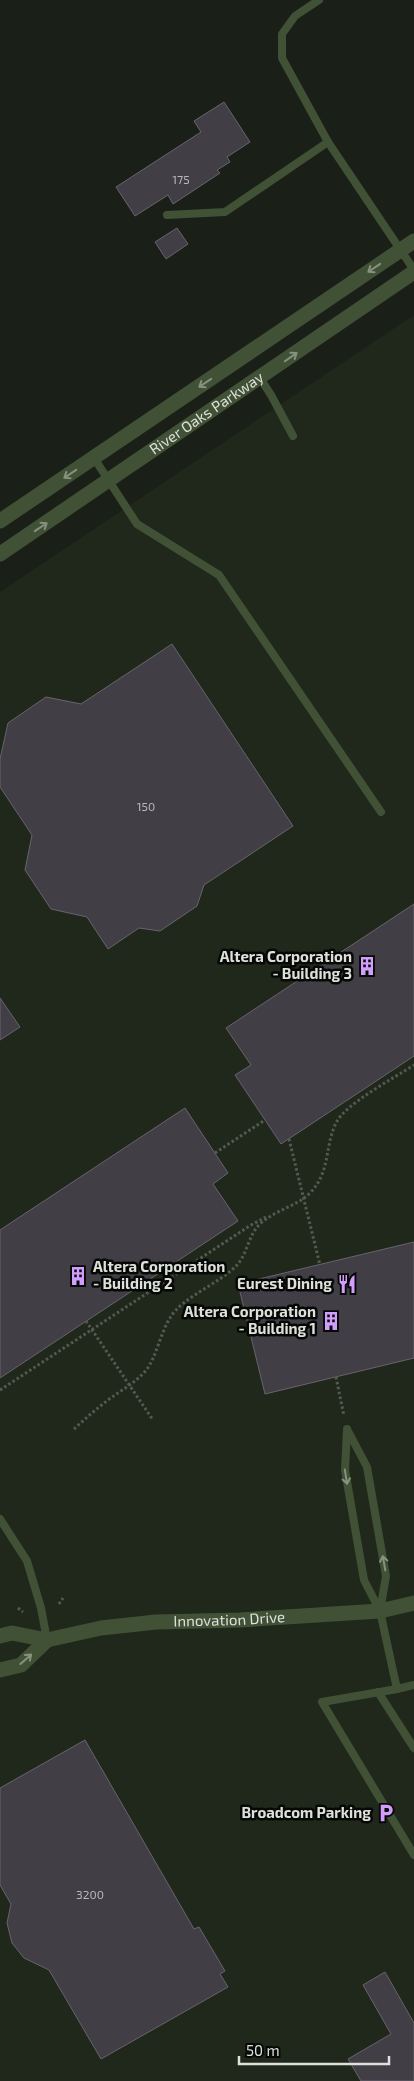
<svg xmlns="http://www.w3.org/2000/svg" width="414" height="2081" font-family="'Exo 2',sans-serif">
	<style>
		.built { fill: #20281b }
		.building { fill: #423e46; stroke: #68636d }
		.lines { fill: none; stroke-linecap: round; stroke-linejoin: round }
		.path { stroke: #555952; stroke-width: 3; stroke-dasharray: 2.5 2.5; stroke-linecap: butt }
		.service { stroke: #415136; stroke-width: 8 }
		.tertiary { stroke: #415136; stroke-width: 15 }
		.oneway { stroke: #879180 }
		.labels { text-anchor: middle; stroke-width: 5; stroke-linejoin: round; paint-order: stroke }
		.number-label { font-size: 12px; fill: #b6b8b6 }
		.street-label { font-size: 15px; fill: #dde0db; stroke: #060805 }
		.poi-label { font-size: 15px; font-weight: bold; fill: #dde0db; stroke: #060805; text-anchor: end }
	</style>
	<rect width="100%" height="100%" fill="#1a1f17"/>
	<path class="built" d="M414,315V2081H0V592Z"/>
	<g class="building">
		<path d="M224,102L250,142L227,157L230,162L217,170L220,173L173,204L168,195L135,216L116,187L201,132L194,121Z"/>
		<path d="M177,228L188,244L166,259L155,242Z"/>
		<path d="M172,644L293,826L204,885L197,906L160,931L139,928L108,949L87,917L51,909L25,870L32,835L0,787V759L8,723L46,697L81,704Z"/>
		<path d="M414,904V1056L281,1144L235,1075L251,1065L226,1028Z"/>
		<path d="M0,998L20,1027L0,1040Z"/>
		<path d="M185,1108L228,1173L213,1184L238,1221L0,1378V1230Z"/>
		<path d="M414,1242V1358L265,1394L238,1284Z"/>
		<path d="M85,1740L194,1929L199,1927L225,1971L220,1974L228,1987L101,2059L49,1970L24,1958L12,1943L7,1923L11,1904L0,1885V1788Z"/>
		<path d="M385,1972L414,2023V2081H361L348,2059L391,2034L363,1985Z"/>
	</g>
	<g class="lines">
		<g class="path">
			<path d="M289,1139L320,1265"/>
			<path d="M215,1153L265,1120"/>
			<path d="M86,1321L153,1420"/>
			<path d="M336,1377L344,1416"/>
			<path d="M0,1390L251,1225L266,1217"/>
			<path d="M74,1429C85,1419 96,1409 108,1400C121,1390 136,1383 147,1369C156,1357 161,1332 170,1318C182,1297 221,1283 238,1264C247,1253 249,1235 259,1225C274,1210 296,1207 310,1193C331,1171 324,1148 336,1123C345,1104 394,1078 414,1065"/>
			<path d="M59,1604L63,1598"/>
			<path d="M18,1608L23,1612"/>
		</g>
		<g class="service">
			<path d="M319,0L295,16L282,34V58L328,142L414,270"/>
			<path d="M167,215L225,212L328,142"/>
			<path d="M260,378L271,395L293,436"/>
			<path d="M94,458L137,524L219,575L381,812"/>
			<path d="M347,1429L345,1470L364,1580L380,1611L397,1689L414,1685"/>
			<path d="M348,1431L367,1467L386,1576L380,1611"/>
			<path d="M0,1519L27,1561L41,1608L47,1640"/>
			<path d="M397,1689L322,1702L414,1855"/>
			<path d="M378,1692L414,1748"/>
		</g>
		<g class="tertiary">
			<path d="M0,521L414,241"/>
			<path id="s1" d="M0,554L414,272"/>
			<path id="s2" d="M0,1636L12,1633L47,1640L101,1628L156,1622L240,1620L380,1611L414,1603"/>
			<path d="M0,1670L21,1665L47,1640"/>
		</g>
	</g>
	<defs><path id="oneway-shaft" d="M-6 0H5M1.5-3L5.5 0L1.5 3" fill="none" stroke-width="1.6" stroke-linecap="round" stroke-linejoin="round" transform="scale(1.25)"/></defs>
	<g class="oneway">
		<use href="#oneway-shaft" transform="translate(374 268) rotate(146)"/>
		<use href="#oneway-shaft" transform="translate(291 357) rotate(-35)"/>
		<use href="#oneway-shaft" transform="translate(205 383) rotate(146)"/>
		<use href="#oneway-shaft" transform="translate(70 474) rotate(146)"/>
		<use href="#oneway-shaft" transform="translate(41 527) rotate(-34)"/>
		<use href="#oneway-shaft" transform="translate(346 1477) rotate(81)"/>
		<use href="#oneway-shaft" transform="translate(384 1563) rotate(-100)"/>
		<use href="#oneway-shaft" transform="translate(26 1659) rotate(-41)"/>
	</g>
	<defs>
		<g id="building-bare" transform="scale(1.5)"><path d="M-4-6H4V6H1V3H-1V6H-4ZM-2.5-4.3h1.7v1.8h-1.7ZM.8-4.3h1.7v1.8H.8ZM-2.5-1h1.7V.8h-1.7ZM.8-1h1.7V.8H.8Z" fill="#d19dfe" stroke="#060805" stroke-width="2.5" paint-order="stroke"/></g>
		<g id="restaurant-bare" transform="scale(1.5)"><path d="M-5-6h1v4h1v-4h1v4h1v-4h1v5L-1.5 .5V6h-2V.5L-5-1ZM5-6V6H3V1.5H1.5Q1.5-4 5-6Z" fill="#d19dfe" stroke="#060805" stroke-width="2.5" paint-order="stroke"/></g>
		<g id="parking-bare" transform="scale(1.5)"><path d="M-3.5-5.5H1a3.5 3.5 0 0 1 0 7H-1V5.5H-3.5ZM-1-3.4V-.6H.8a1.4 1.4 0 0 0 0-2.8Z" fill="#d19dfe" stroke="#060805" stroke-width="2.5" paint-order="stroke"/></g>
	</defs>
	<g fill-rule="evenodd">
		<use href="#building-bare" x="367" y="966"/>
		<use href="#building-bare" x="78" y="1276"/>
		<use href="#restaurant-bare" x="347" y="1284"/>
		<use href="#building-bare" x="331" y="1321"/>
		<use href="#parking-bare" x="386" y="1813"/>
	</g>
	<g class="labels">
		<g class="number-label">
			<text x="181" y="184">175</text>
			<text x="146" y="811">150</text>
			<text x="90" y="1899">3200</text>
		</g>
		<g class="street-label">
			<text dy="5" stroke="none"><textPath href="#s1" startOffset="250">River Oaks Parkway</textPath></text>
			<text dy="5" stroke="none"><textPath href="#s2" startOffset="232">Innovation Drive</textPath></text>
		</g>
		<g class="poi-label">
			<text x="352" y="962">Altera Corporation<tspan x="352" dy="17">- Building 3</tspan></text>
			<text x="93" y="1272" text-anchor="start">Altera Corporation<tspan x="93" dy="17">- Building 2</tspan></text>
			<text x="332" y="1289">Eurest Dining</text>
			<text x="316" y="1317">Altera Corporation<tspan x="316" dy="17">- Building 1</tspan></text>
			<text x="371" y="1818">Broadcom Parking</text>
		</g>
	</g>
	<path d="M239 2056v8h150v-8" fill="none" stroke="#dde0db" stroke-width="2.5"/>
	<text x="246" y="2056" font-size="15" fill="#dde0db" stroke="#060805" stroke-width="4" paint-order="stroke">50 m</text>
</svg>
